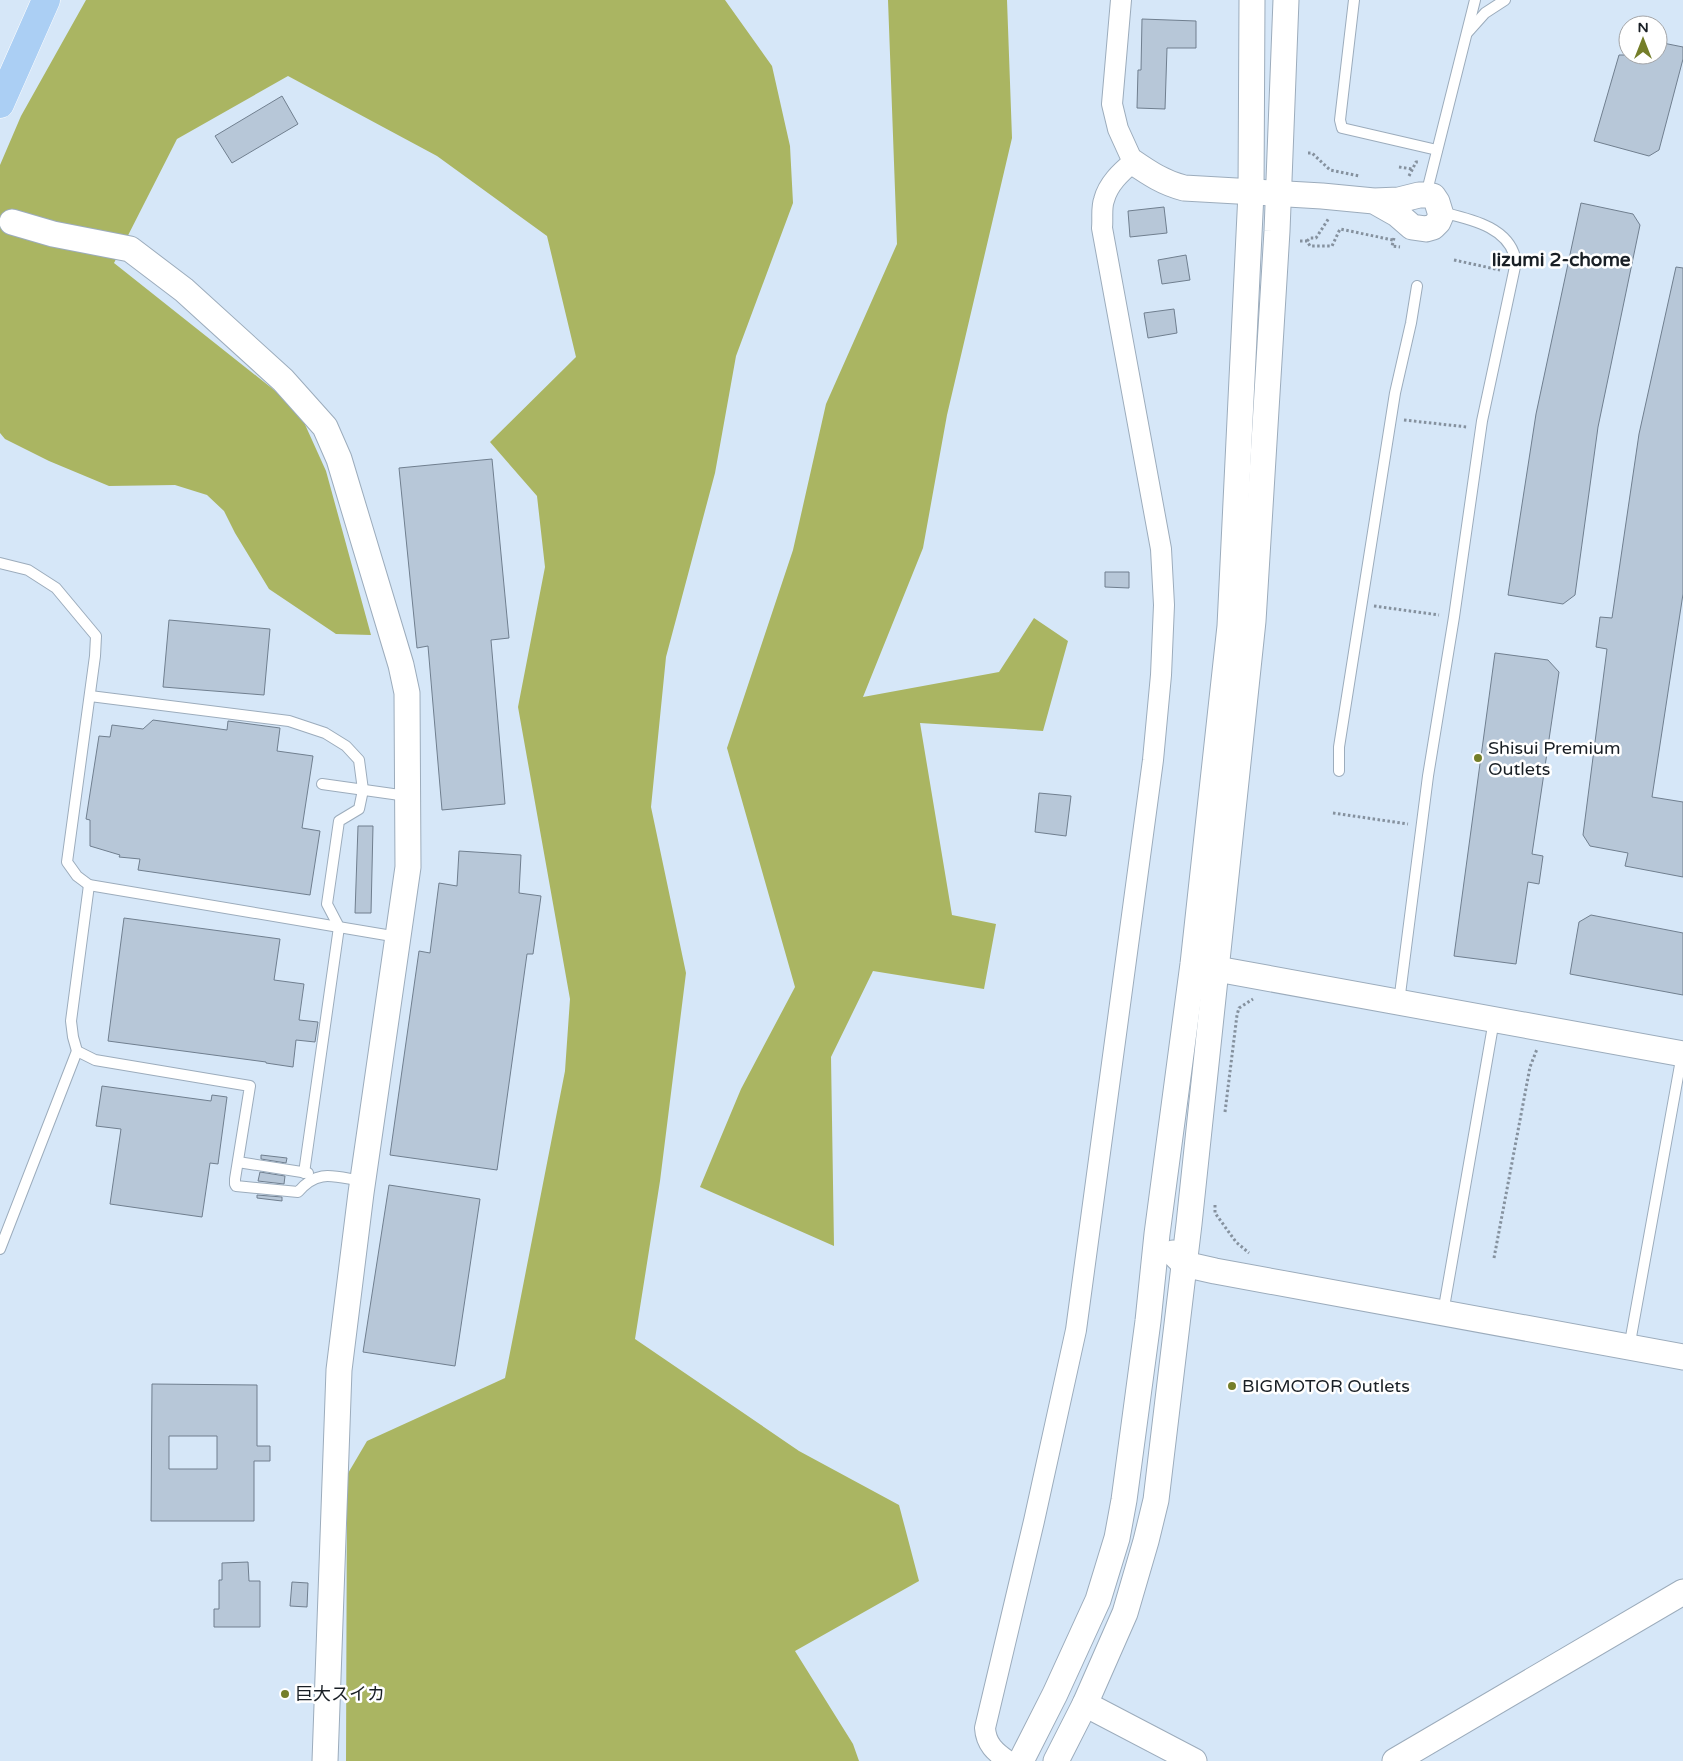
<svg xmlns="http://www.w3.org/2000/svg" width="1683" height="1761" font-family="'Varela Round','Noto Sans JP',sans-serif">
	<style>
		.forest { fill: #aab562 }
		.building { fill: #b7c7d8; stroke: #707f8f; fill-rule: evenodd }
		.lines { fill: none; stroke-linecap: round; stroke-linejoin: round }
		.service-casing { stroke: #9cacbc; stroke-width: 12 }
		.minor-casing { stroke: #9cacbc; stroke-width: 22 }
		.tertiary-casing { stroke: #9cacbc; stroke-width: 27 }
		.motorway-casing { stroke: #fff; stroke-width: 29 }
		.path { stroke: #85919e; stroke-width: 3; stroke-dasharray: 2.5 2.5; stroke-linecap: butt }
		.service { stroke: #fff; stroke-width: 10 }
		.minor { stroke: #fff; stroke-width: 20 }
		.tertiary { stroke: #fff; stroke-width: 25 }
		.motorway { stroke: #abcff4; stroke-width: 28 }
		.poi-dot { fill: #747e29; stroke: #fff; stroke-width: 2 }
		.labels { text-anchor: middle; stroke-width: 5; stroke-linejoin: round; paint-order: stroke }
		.poi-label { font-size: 18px; fill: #191f25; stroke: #fff; text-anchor: start }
		.neighbourhood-label { font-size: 19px; font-weight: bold; fill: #191f25; stroke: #fff }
	</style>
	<rect width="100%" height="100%" fill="#d6e7f8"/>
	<g class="forest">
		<path d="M86,0H725L772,66L790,146L793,203L736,356L715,473L666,657L651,807L686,973L660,1181L635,1339L799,1451L899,1505L919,1581L795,1651L853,1744L859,1761H346L347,1475L367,1441L505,1378L565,1071L570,999L518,707L545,567L537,496L490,442L576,357L547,236L437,156L288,76L177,139L114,263L298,409L326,471L371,635L336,634L269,589L235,533L224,511L207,495L175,485L109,486L49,461L5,439L0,433V165L21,116Z"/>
		<path d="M888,0H1007L1012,138L947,415L923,548L863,697L999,672L1034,618L1068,641L1043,731L920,723L952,915L996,924L984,989L873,971L831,1057L834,1246L700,1187L741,1089L795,987L727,748L793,550L826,404L897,244Z"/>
	</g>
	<g class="building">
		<path d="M1142,19L1196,21V48H1167L1165,109L1137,108L1138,70H1141Z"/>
		<path d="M1658,42L1683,47V59L1659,150L1649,156L1594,141L1619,55H1658Z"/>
		<path d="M282,96L298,124L232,163L215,136Z"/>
		<path d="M1581,203L1633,214L1640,225L1598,427L1575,595L1563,604L1508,595L1536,414Z"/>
		<path d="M1164,207L1167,233L1130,237L1128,211Z"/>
		<path d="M1186,255L1190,280L1162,284L1158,260Z"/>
		<path d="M1676,267L1683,268V594L1652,797L1683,802V877L1625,866L1628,853L1590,846L1583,835L1607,649L1596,647L1600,617L1612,618L1639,434Z"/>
		<path d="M1174,309L1177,333L1148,338L1144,313Z"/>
		<path d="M492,459L509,638L491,640L505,804L442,810L428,646L417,648L399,468Z"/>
		<path d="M1105,572H1129V588L1105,587Z"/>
		<path d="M169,620L270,629L264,695L163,687Z"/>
		<path d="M1495,653L1548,660L1559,672L1532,854L1543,856L1539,884L1528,882L1516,964L1454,956Z"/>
		<path d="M153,720L227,730L228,721L280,728L277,751L313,756L302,828L320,831L310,895L138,870L140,859L119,857L120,855L90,846V820L86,819L99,736L110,737L112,725L143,729Z"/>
		<path d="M1039,793L1071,796L1066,836L1035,832Z"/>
		<path d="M358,826H373L371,913H355Z"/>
		<path d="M459,851L521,855L519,893L541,896L533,954H527L497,1170L390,1155L419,951L430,953L439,883L457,886Z"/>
		<path d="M1591,915L1683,933V995L1570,974L1579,922Z"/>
		<path d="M124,918L280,939L274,980L304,984L299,1020L318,1022L315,1042L296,1040L293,1067L266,1063V1062L108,1041Z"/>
		<path d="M102,1086L211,1101L212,1095L227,1097L218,1164L210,1163L202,1217L110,1204L121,1129L96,1126Z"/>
		<path d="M261,1155L287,1158L286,1163L261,1159Z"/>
		<path d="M260,1172L285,1176L284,1184L258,1181Z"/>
		<path d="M389,1185L480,1199L455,1366L363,1352Z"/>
		<path d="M257,1195L282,1197V1201L257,1198Z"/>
		<path d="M152,1384L257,1385V1446H270V1461H254V1521H151ZM169,1436H217V1469H169Z"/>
		<path d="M248,1562L249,1581H260V1627H214V1609H219V1580H222V1563Z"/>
		<path d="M292,1582L308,1583L307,1607L290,1606Z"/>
	</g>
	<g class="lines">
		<g class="service-casing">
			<g id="service">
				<path d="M1354,0L1340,120L1342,128L1437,150"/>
				<path d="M1468,32L1485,13L1505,0"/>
				<path d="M1426,195L1475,0"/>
				<path d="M0,563L28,570L56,588L96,636L95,656L67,862L77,876L89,885L398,937"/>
				<path d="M90,696L289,721L325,733L346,746L359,760L363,790L359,809L339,821L327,904L339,927L304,1173"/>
				<path d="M1339,771V747L1395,393L1411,323L1417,286"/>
				<path d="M322,784L407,796"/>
				<path d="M89,885L71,1021L73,1037L77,1051L95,1060L250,1086L235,1179V1184L236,1186L298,1192C318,1168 335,1177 362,1181"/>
				<path d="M1399,1002L1428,776L1454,617L1482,421L1516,262C1511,227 1470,219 1441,212"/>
				<path d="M238,1162L308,1173"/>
				<path d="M0,1249L77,1051"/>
				<path d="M1443,1313L1494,1020"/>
				<path d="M1629,1348L1682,1054"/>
			</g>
		</g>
		<g class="minor-casing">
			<path id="minor" d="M1008,1761C995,1752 986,1744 985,1728L1034,1521L1076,1330L1153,760L1161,675L1164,605L1161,549L1102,228C1103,219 1101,208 1104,200C1108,184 1121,172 1133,162L1118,129L1112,104L1121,0"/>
		</g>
		<g class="tertiary-casing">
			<g id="tertiary">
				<path d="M1133,162C1149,173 1164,183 1184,188L1322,196L1374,201L1399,200L1419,195H1426L1433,196L1437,202L1441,215L1438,222L1433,227L1426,229L1412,227L1397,214L1374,201"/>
				<path d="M12,222L53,234L130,249L184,290L283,380L325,427L339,459L401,665L407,693L408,867L361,1193L339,1370L325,1761"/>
				<path d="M1217,969L1683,1054"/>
				<path d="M1173,1253L1184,1264L1215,1271L1683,1357"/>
				<path d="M1085,1704L1194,1761"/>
				<path d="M1021,1761L1055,1694L1098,1600L1117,1538L1124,1500L1148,1321L1157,1234L1193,964L1230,626L1251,193L1252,0"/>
				<path d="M1056,1761L1085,1704L1125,1613L1146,1541L1156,1500L1189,1224L1253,621L1277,231L1286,0"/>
				<path d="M1395,1761L1683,1592"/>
			</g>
		</g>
		<g class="motorway-casing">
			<path id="motorway" d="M0,104L46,0"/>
		</g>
		<g class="path">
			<path d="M1308,153H1312L1330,170L1359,176"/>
			<path d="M1399,167L1412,169"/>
			<path d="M1409,176L1416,162H1418"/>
			<path d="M1394,238L1392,246L1400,247"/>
			<path d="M1300,241H1307L1310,246H1332L1340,229L1393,240"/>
			<path d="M1307,241L1310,238H1316L1329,218"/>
			<path d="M1454,260L1500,270"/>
			<path d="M1404,420L1467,427"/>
			<path d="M1374,606L1439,615"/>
			<path d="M1333,813L1408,824"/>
			<path d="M1225,1112L1237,1015L1239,1008L1253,999"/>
			<path d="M1215,1205V1213L1236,1242L1249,1253"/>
			<path d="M1494,1258L1530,1067L1537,1049"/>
		</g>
		<use href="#service" class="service"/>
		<use href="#minor" class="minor"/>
		<use href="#tertiary" class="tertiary"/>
		<use href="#motorway" class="motorway"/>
	</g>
	<g class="poi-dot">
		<circle cx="1478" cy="758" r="5"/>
		<circle cx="1232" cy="1386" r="5"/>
		<circle cx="285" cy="1694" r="5"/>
	</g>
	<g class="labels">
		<g class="poi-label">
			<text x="1488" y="754">Shisui Premium<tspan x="1488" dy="21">Outlets</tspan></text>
			<text x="1242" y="1392">BIGMOTOR Outlets</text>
			<text x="295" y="1700">巨大スイカ</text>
		</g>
		<g class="neighbourhood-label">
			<text x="1561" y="266">Iizumi 2-chome</text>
		</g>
	</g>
	<g transform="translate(1643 40)"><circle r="24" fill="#ffffff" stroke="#a3a5a8"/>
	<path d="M0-4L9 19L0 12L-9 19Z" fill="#747e29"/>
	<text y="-8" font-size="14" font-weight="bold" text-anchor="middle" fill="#191f25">N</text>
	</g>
</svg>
